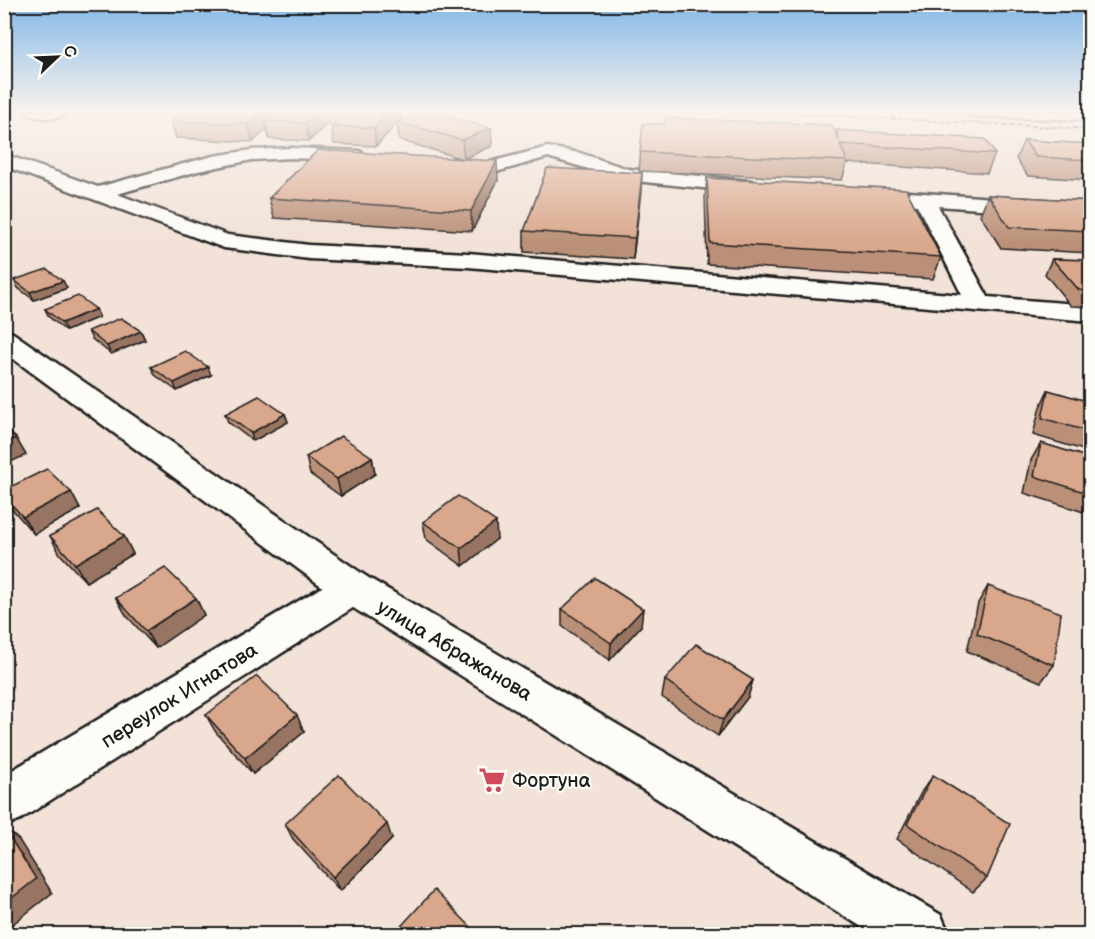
<svg xmlns="http://www.w3.org/2000/svg" width="1095" height="939" font-family="'Balsamiq Sans',sans-serif">
	<style>
		.lines { fill: none; stroke-linecap: round; stroke-linejoin: round }
		.minor-casing { stroke: #1c1c1c; stroke-width: 5 }
		.major-casing { stroke: #1c1c1c; stroke-width: 5 }
		.minor { fill: #fdfcf7; fill-rule: evenodd }
		.major { fill: #fdfcf7; fill-rule: evenodd }
		.rail { stroke: #1c1c1c; stroke-width: 2; stroke-dasharray: 5 2; stroke-linecap: butt }
		.wall { fill: #bb9078; stroke: #1c1c1c; stroke-width: 1.5 }
		.shaded-wall { fill: #987562; stroke: #1c1c1c; stroke-width: 1.5 }
		.building { fill: #d9a78c; stroke: #1c1c1c; stroke-width: 1.5 }
		.labels { text-anchor: middle; stroke-width: 4.5; stroke-linejoin: round; paint-order: stroke }
		.near-street-label { font-size: 20px; fill: #1c1c1c; stroke: #fdfcf7 }
		.near-poi-label { font-size: 20px; fill: #1c1c1c; stroke: #fdfcf7; text-anchor: start }
	</style>
	<rect width="100%" height="100%" fill="#f2e2d7"/>
	<filter id="ink" filterUnits="userSpaceOnUse"><feTurbulence type="fractalNoise" baseFrequency=".0167" numOctaves="2"/><feDisplacementMap in="SourceGraphic" scale="12" xChannelSelector="R" yChannelSelector="G"/><feConvolveMatrix kernelMatrix="1 2 1 2 8 2 1 2 1" color-interpolation-filters="sRGB"/></filter>
	<g filter="url(#ink)">
		<g class="lines">
			<g class="minor-casing">
				<g id="minor">
					<path d="M25,111H65L66,113C59,121 32,119 25,111Z"/>
					<path d="M963,111H1090V120L971,116Z"/>
					<path d="M548,147L580,153L628,169L751,181L761,187L751,193L626,180L548,157L486,175L452,171L443,165L452,159L486,163Z"/>
					<path d="M292,148L359,151L368,156L359,161L292,158L252,160L198,171L117,194L228,235L309,245L468,253L962,295L917,205L868,201L861,199L858,195L861,191L868,189L1090,205V217L938,206L988,297L1090,305V321L468,267L309,259L224,248L4,166V154L98,187L213,156L252,150Z"/>
					<path d="M353,573L367,577L372,588L367,599L21,819L4,826V775L339,577Z"/>
				</g>
			</g>
			<g class="major-casing">
				<path id="major" d="M4,331L13,333L367,577L941,915L949,934H873L339,599L4,352Z"/>
			</g>
			<use href="#minor" class="minor"/>
			<use href="#major" class="major"/>
			<path class="rail" d="M744,111L1090,129"/>
		</g>
		<g class="wall">
			<path d="M185,111H337L338,113L309,141L269,139L267,129L253,142L176,138L171,121Z"/>
			<path d="M347,111H400L401,119L398,122L491,128L492,146L464,159L498,180L472,231L274,218L269,198L463,159L399,140L397,123L376,146L334,144L331,126Z"/>
			<path d="M643,124L836,134L837,130L995,154L987,173L847,163L842,180L639,171Z"/>
			<path d="M1024,140L1090,144V180L1028,176L1016,159Z"/>
			<path d="M642,173L633,259L524,252V231Z"/>
			<path d="M707,178L941,257L933,279L707,264L705,197Z"/>
			<path d="M988,195L1090,201V253L1001,248L980,215Z"/>
			<path d="M1052,259L1090,260V307L1071,306L1045,274Z"/>
			<path d="M14,280L63,281L67,288L34,300L18,288Z"/>
			<path d="M45,309H96L99,317L66,331L49,317Z"/>
			<path d="M88,331H141L145,340L111,354L92,339Z"/>
			<path d="M151,367L211,375L177,391L155,375Z"/>
			<path d="M1048,390L1090,402V452L1033,435L1040,407Z"/>
			<path d="M225,414H285L288,422L253,441L228,422Z"/>
			<path d="M1041,443L1090,458V508L1087,513L1024,493L1031,460Z"/>
			<path d="M306,457H372L375,474L341,496L310,474Z"/>
			<path d="M4,490L71,492L80,509L34,534L12,509L4,498Z"/>
			<path d="M423,522L497,539L463,566L426,539Z"/>
			<path d="M50,536H124L133,554L86,582L60,554Z"/>
			<path d="M988,586L1054,665L1041,682L967,651L978,603Z"/>
			<path d="M116,598H196L204,615L156,648L126,615Z"/>
			<path d="M562,609L641,626L610,660L562,626Z"/>
			<path d="M665,680H753L748,697L718,736L662,697Z"/>
			<path d="M206,715L304,732L253,774L215,731Z"/>
			<path d="M933,776L987,878L973,892L897,839L922,791Z"/>
			<path d="M285,824L392,839L340,891L293,839Z"/>
		</g>
		<g class="shaded-wall">
			<path d="M264,111H284L265,121L267,129L253,142L248,124Z"/>
			<path d="M319,111H337L338,113L309,141L305,123Z"/>
			<path d="M390,111H400L401,119L376,146L374,128Z"/>
			<path d="M491,128L492,146L464,159L462,140Z"/>
			<path d="M497,161L498,180L472,231L471,211Z"/>
			<path d="M642,173L641,192L633,259L635,238Z"/>
			<path d="M4,247H7L11,254L4,256Z"/>
			<path d="M63,281L67,288L34,300L30,292Z"/>
			<path d="M96,309L99,317L66,331L62,323Z"/>
			<path d="M141,331L145,340L111,354L107,346Z"/>
			<path d="M208,367L211,375L177,391L174,383Z"/>
			<path d="M285,414L288,422L253,441L251,433Z"/>
			<path d="M16,438L26,455L4,465V443Z"/>
			<path d="M372,457L375,474L341,496L337,479Z"/>
			<path d="M71,492L80,509L34,534L23,517Z"/>
			<path d="M496,522L497,539L463,566L461,548Z"/>
			<path d="M124,536L133,554L86,582L75,564Z"/>
			<path d="M196,598L204,615L156,648L146,631Z"/>
			<path d="M643,609L641,626L610,660L611,643Z"/>
			<path d="M753,680L748,697L718,736L723,720Z"/>
			<path d="M297,715L304,732L253,774L245,758Z"/>
			<path d="M387,824L392,839L340,891L333,877Z"/>
			<path d="M4,827L19,840L52,893L4,931Z"/>
		</g>
		<g class="building">
			<path d="M185,111H264L248,124L171,121Z"/>
			<path d="M278,111H319L305,123L265,121Z"/>
			<path d="M347,111H390L374,128L331,126Z"/>
			<path d="M426,111L491,128L462,140L397,122Z"/>
			<path d="M665,118L832,125L839,141L837,130L985,139L995,154L840,144L847,161L640,152L643,124H664Z"/>
			<path d="M1024,140L1090,144V160L1036,157Z"/>
			<path d="M318,150L497,161L471,211L269,198Z"/>
			<path d="M547,168L642,173L635,238L524,231Z"/>
			<path d="M707,178L906,189L941,257L710,243Z"/>
			<path d="M988,195L1090,201V231L1009,227Z"/>
			<path d="M1052,259L1090,260V291L1079,290Z"/>
			<path d="M47,269L63,281L30,292L14,280Z"/>
			<path d="M78,296L96,309L62,323L45,309Z"/>
			<path d="M121,318L141,331L107,346L88,331Z"/>
			<path d="M185,351L208,367L174,383L151,367Z"/>
			<path d="M1048,390L1090,402V432L1042,418Z"/>
			<path d="M259,396L285,414L251,433L225,414Z"/>
			<path d="M4,427L16,438L4,443Z"/>
			<path d="M341,436L372,457L337,479L306,457Z"/>
			<path d="M1041,443L1090,458V494L1034,476Z"/>
			<path d="M47,469L71,492L23,517L4,496V490Z"/>
			<path d="M458,496L496,522L461,548L423,522Z"/>
			<path d="M97,510L124,536L75,564L50,536Z"/>
			<path d="M165,568L196,598L146,631L116,598Z"/>
			<path d="M595,578L643,609L611,643L562,609Z"/>
			<path d="M988,586L1061,613L1054,665L977,634Z"/>
			<path d="M696,644L753,680L723,720L665,680Z"/>
			<path d="M257,676L297,715L245,758L206,715Z"/>
			<path d="M339,775L387,824L333,877L285,824Z"/>
			<path d="M933,775L1010,824L987,878L907,824Z"/>
			<path d="M4,828L36,879L4,904Z"/>
			<path d="M434,890L478,934H394Z"/>
		</g>
	</g>
	<linearGradient id="sky" x2="0" y2="1"><stop stop-color="#83b9e8"/><stop offset="0.46" stop-color="#f9f2ed"/><stop offset="1" stop-color="#f9f2ed" stop-opacity="0"/></linearGradient>
	<rect width="1095" height="242" fill="url(#sky)"/>
	<defs>
		<g id="supermarket-bare" transform="scale(2.07)"><path d="M-6-5.5h2.5l.6 2H6L4.5 2H-2.5L-4.4-4H-6ZM-1.5 3.2a1.3 1.3 0 1 0 .1 0ZM3 3.2a1.3 1.3 0 1 0 .1 0Z" fill="#d1495b" stroke="#fdfcf7" stroke-width="2.5" paint-order="stroke"/></g>
	</defs>
	<g fill-rule="evenodd">
		<use href="#supermarket-bare" x="492" y="780"/>
	</g>
	<g class="labels">
		<g class="near-street-label">
			<text transform="translate(455 650) rotate(31)" y="7">улица Абражанова</text>
			<text transform="translate(179 695) rotate(-32)" y="7">переулок Игнатова</text>
		</g>
		<g class="near-poi-label">
			<text x="512" y="787">Фортуна</text>
		</g>
	</g>
	<rect width="1095" height="939" fill="none" stroke="#fdfcf7" stroke-width="24"/>
	<rect x="12" y="12" width="1071" height="915" fill="none" stroke="#1c1c1c" stroke-width="2" filter="url(#ink)"/>
	<g transform="translate(57 57) rotate(67)" stroke="#fdfcf7" stroke-width="4.5" paint-order="stroke">
	<path d="M0-4.5L10 22L0 15L-10 22Z" fill="#1c1c1c"/>
	<text y="-9" font-size="16" font-weight="bold" text-anchor="middle" fill="#1c1c1c">С</text>
	</g>
</svg>
